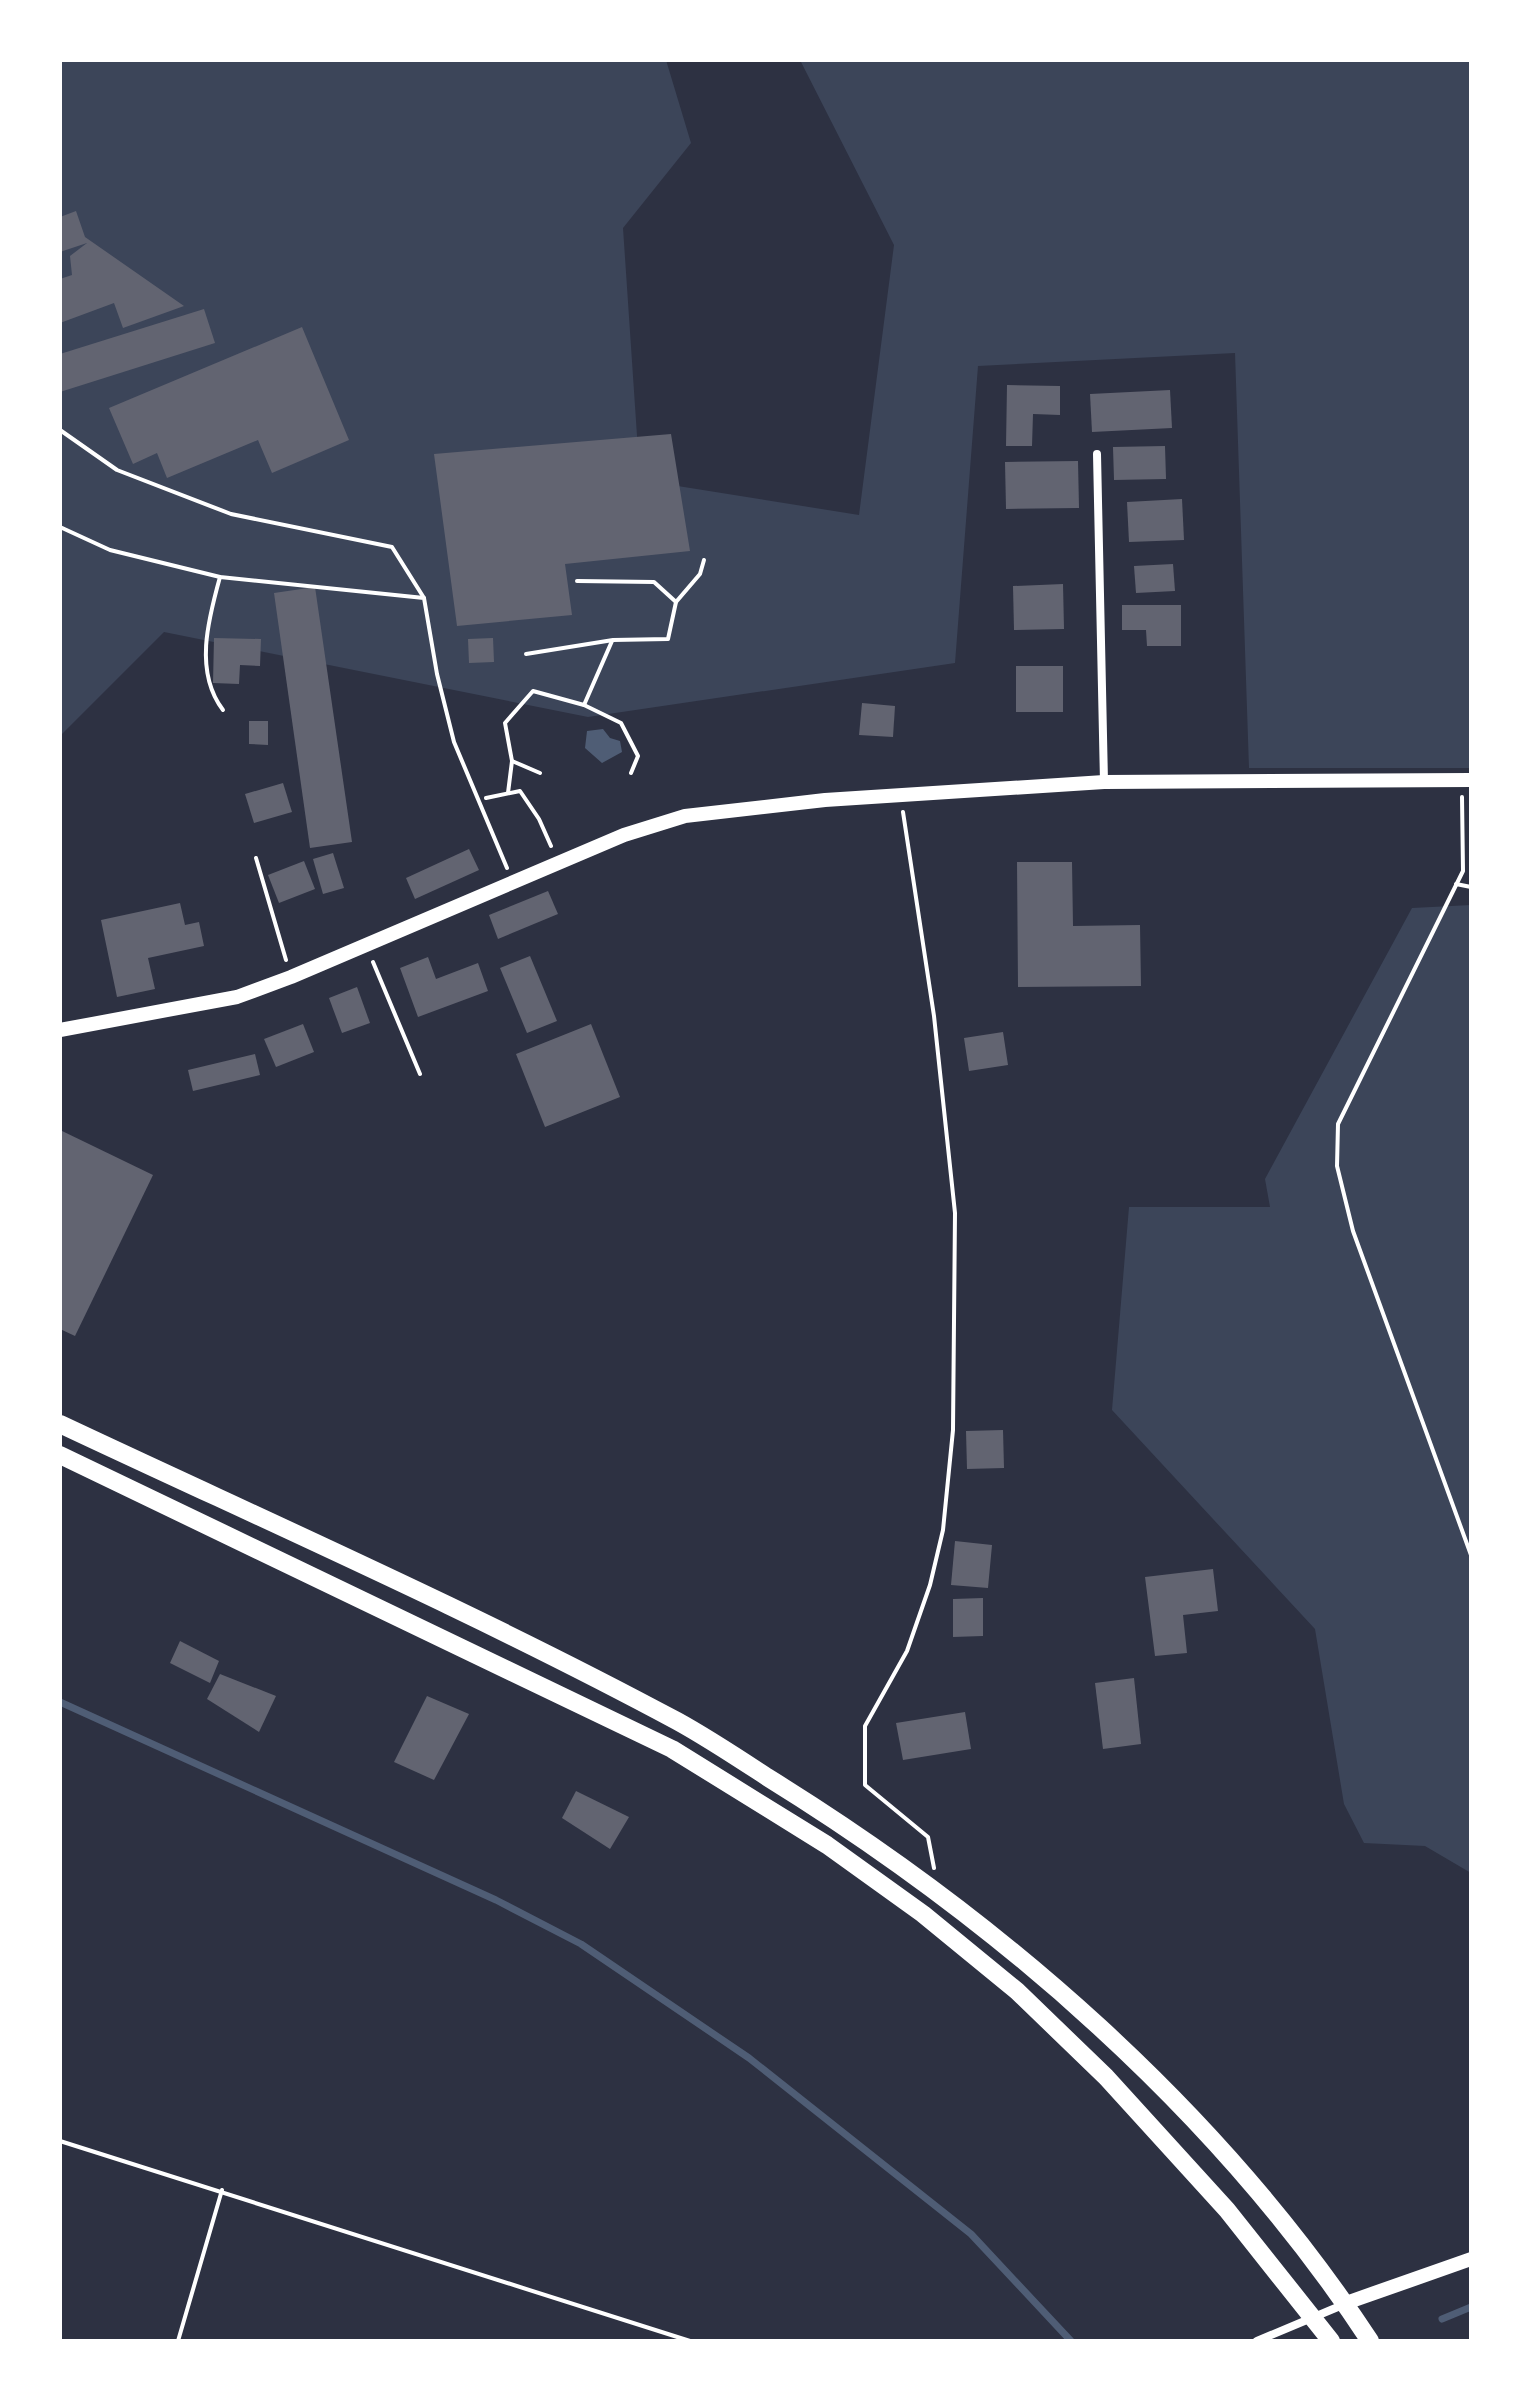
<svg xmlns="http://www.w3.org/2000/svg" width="1531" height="2401" font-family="'Work Sans',sans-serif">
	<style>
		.green { fill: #3c4559 }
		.water { fill: #4f5d75 }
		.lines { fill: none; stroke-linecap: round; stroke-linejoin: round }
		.stream { stroke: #4f5d75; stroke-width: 7 }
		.building { fill: #626471 }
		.path { stroke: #fff; stroke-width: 4 }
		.minor { stroke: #fff; stroke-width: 8 }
		.tertiary { stroke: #fff; stroke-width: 14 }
		.trunk { stroke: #fff; stroke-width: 18 }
	</style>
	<rect width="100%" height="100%" fill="#2d3142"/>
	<g class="green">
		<path d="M60,60H666L691,143L623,228L640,480L859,515L894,245L800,60H1471V776L1469,768H1249L1235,353L978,366L955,663L588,717L164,632L60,736Z"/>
		<path d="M1471,905V1873L1425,1846L1364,1843L1344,1804L1315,1629L1112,1410L1129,1207H1270L1265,1179L1412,908Z"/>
	</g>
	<path class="water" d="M603,729L610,738L620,741L622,752L602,763L585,748L587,731Z"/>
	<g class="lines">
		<g class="stream">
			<path d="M60,1702L496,1900L581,1944L749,2058L971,2234L1071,2341"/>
			<path d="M1442,2319L1471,2307"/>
		</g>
	</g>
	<g class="building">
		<path d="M76,211L85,237L184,306L123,328L114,303L60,323V279L72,275L70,256L87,243L60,252V217Z"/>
		<path d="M204,309L215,343L60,392V354Z"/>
		<path d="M302,327L349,440L272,473L258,440L167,478L157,453L133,464L109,408Z"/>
		<path d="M1007,385L1060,386V415L1033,414L1032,446H1006Z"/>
		<path d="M1170,390L1172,428L1092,432L1090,394Z"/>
		<path d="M671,434L690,551L565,564L572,615L457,626L434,454Z"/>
		<path d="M1165,446L1166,479L1114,480L1113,447Z"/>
		<path d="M1078,461L1079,508L1006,509L1005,462Z"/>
		<path d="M1182,499L1184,540L1129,542L1127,502Z"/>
		<path d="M1173,564L1175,591L1136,593L1134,566Z"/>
		<path d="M1063,584L1064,629L1014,630L1013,586Z"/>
		<path d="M315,587L352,842L310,848L274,593Z"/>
		<path d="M1122,605H1181V646H1147L1146,630H1122Z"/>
		<path d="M214,638L261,639L260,666L240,665L239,684L213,683Z"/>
		<path d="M493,638L494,662L469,663L468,639Z"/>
		<rect x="1016" y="666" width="47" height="46"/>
		<path d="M862,703L895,706L893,737L859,735Z"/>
		<path d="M249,721H268V745L249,744Z"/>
		<path d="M283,783L292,812L254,823L245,794Z"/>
		<path d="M469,849L479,870L415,899L406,878Z"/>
		<path d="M333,853L344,888L323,894L313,859Z"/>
		<path d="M304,861L315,889L279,903L268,875Z"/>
		<path d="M1017,862H1072L1073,926L1140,925L1141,986L1018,987Z"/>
		<path d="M548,891L558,914L498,939L489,915Z"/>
		<path d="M180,903L185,925L199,922L204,946L148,958L155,989L117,997L101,920Z"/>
		<path d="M530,956L557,1021L527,1033L500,968Z"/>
		<path d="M428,957L436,979L478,963L488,991L418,1017L400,968Z"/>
		<path d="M357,987L370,1023L342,1033L329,998Z"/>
		<path d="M303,1024L314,1052L276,1067L264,1039Z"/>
		<path d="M591,1024L620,1097L545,1127L516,1054Z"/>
		<path d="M1003,1032L1008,1065L969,1071L964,1038Z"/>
		<path d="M255,1054L260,1075L193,1091L188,1070Z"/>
		<path d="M60,1130L153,1175L75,1336L60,1329Z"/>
		<path d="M1003,1430L1004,1468L967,1469L966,1431Z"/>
		<path d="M955,1541L992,1545L988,1588L951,1585Z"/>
		<path d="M1213,1569L1218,1611L1183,1615L1187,1653L1155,1656L1145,1577Z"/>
		<path d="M983,1598V1636L953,1637V1599Z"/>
		<path d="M180,1641L219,1661L210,1683L170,1663Z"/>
		<path d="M220,1674L276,1696L259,1732L207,1699Z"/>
		<path d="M1134,1678L1141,1744L1103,1749L1095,1683Z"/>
		<path d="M427,1696L469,1714L434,1780L394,1762Z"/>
		<path d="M965,1712L971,1749L903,1760L896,1723Z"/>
		<path d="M576,1791L629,1817L610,1849L562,1818Z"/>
	</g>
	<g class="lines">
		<g class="path">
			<path d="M60,430L117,470L231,514L392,547L424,598"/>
			<path d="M60,527L110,550L220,577L424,598L437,674L454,742L507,868"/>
			<path d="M220,577C208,620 194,672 223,710"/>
			<path d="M676,602L700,574L704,560"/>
			<path d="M526,654L613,640L668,639L676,602L654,582L577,581"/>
			<path d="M584,705L612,641"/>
			<path d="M512,761L540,773"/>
			<path d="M508,793L512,761L505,723L533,691L584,705L621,723L638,756L631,773"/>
			<path d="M1462,797L1463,871L1338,1124L1337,1166L1353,1231L1471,1555"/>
			<path d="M486,798L520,791L539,819L551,846"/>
			<path d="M903,812L934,1016L955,1213L953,1430L943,1530L930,1585L907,1651L865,1726V1785L928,1837L934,1868"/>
			<path d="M256,858L286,960"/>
			<path d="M1456,884L1471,887"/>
			<path d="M373,962L420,1074"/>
			<path d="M60,2141L690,2341"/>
			<path d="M178,2341L222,2190"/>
		</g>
		<g class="minor">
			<path d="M1097,454L1104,782"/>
			<path d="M1257,2341L1345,2304"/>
		</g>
		<g class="tertiary">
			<path d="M60,1030L237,997L291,977L624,835L685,816L825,800L1104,782L1471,780"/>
			<path d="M1346,2303L1471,2259"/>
		</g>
		<g class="trunk">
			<path d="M60,1424C266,1521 476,1613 677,1721C708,1738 738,1758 767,1777C1000,1921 1219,2111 1370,2341"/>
			<path d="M60,1455L672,1749L827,1845L923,1914L1017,1991L1106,2077L1227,2210L1331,2341"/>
		</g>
	</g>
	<rect width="1531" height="2401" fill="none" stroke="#ffffff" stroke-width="124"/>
</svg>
